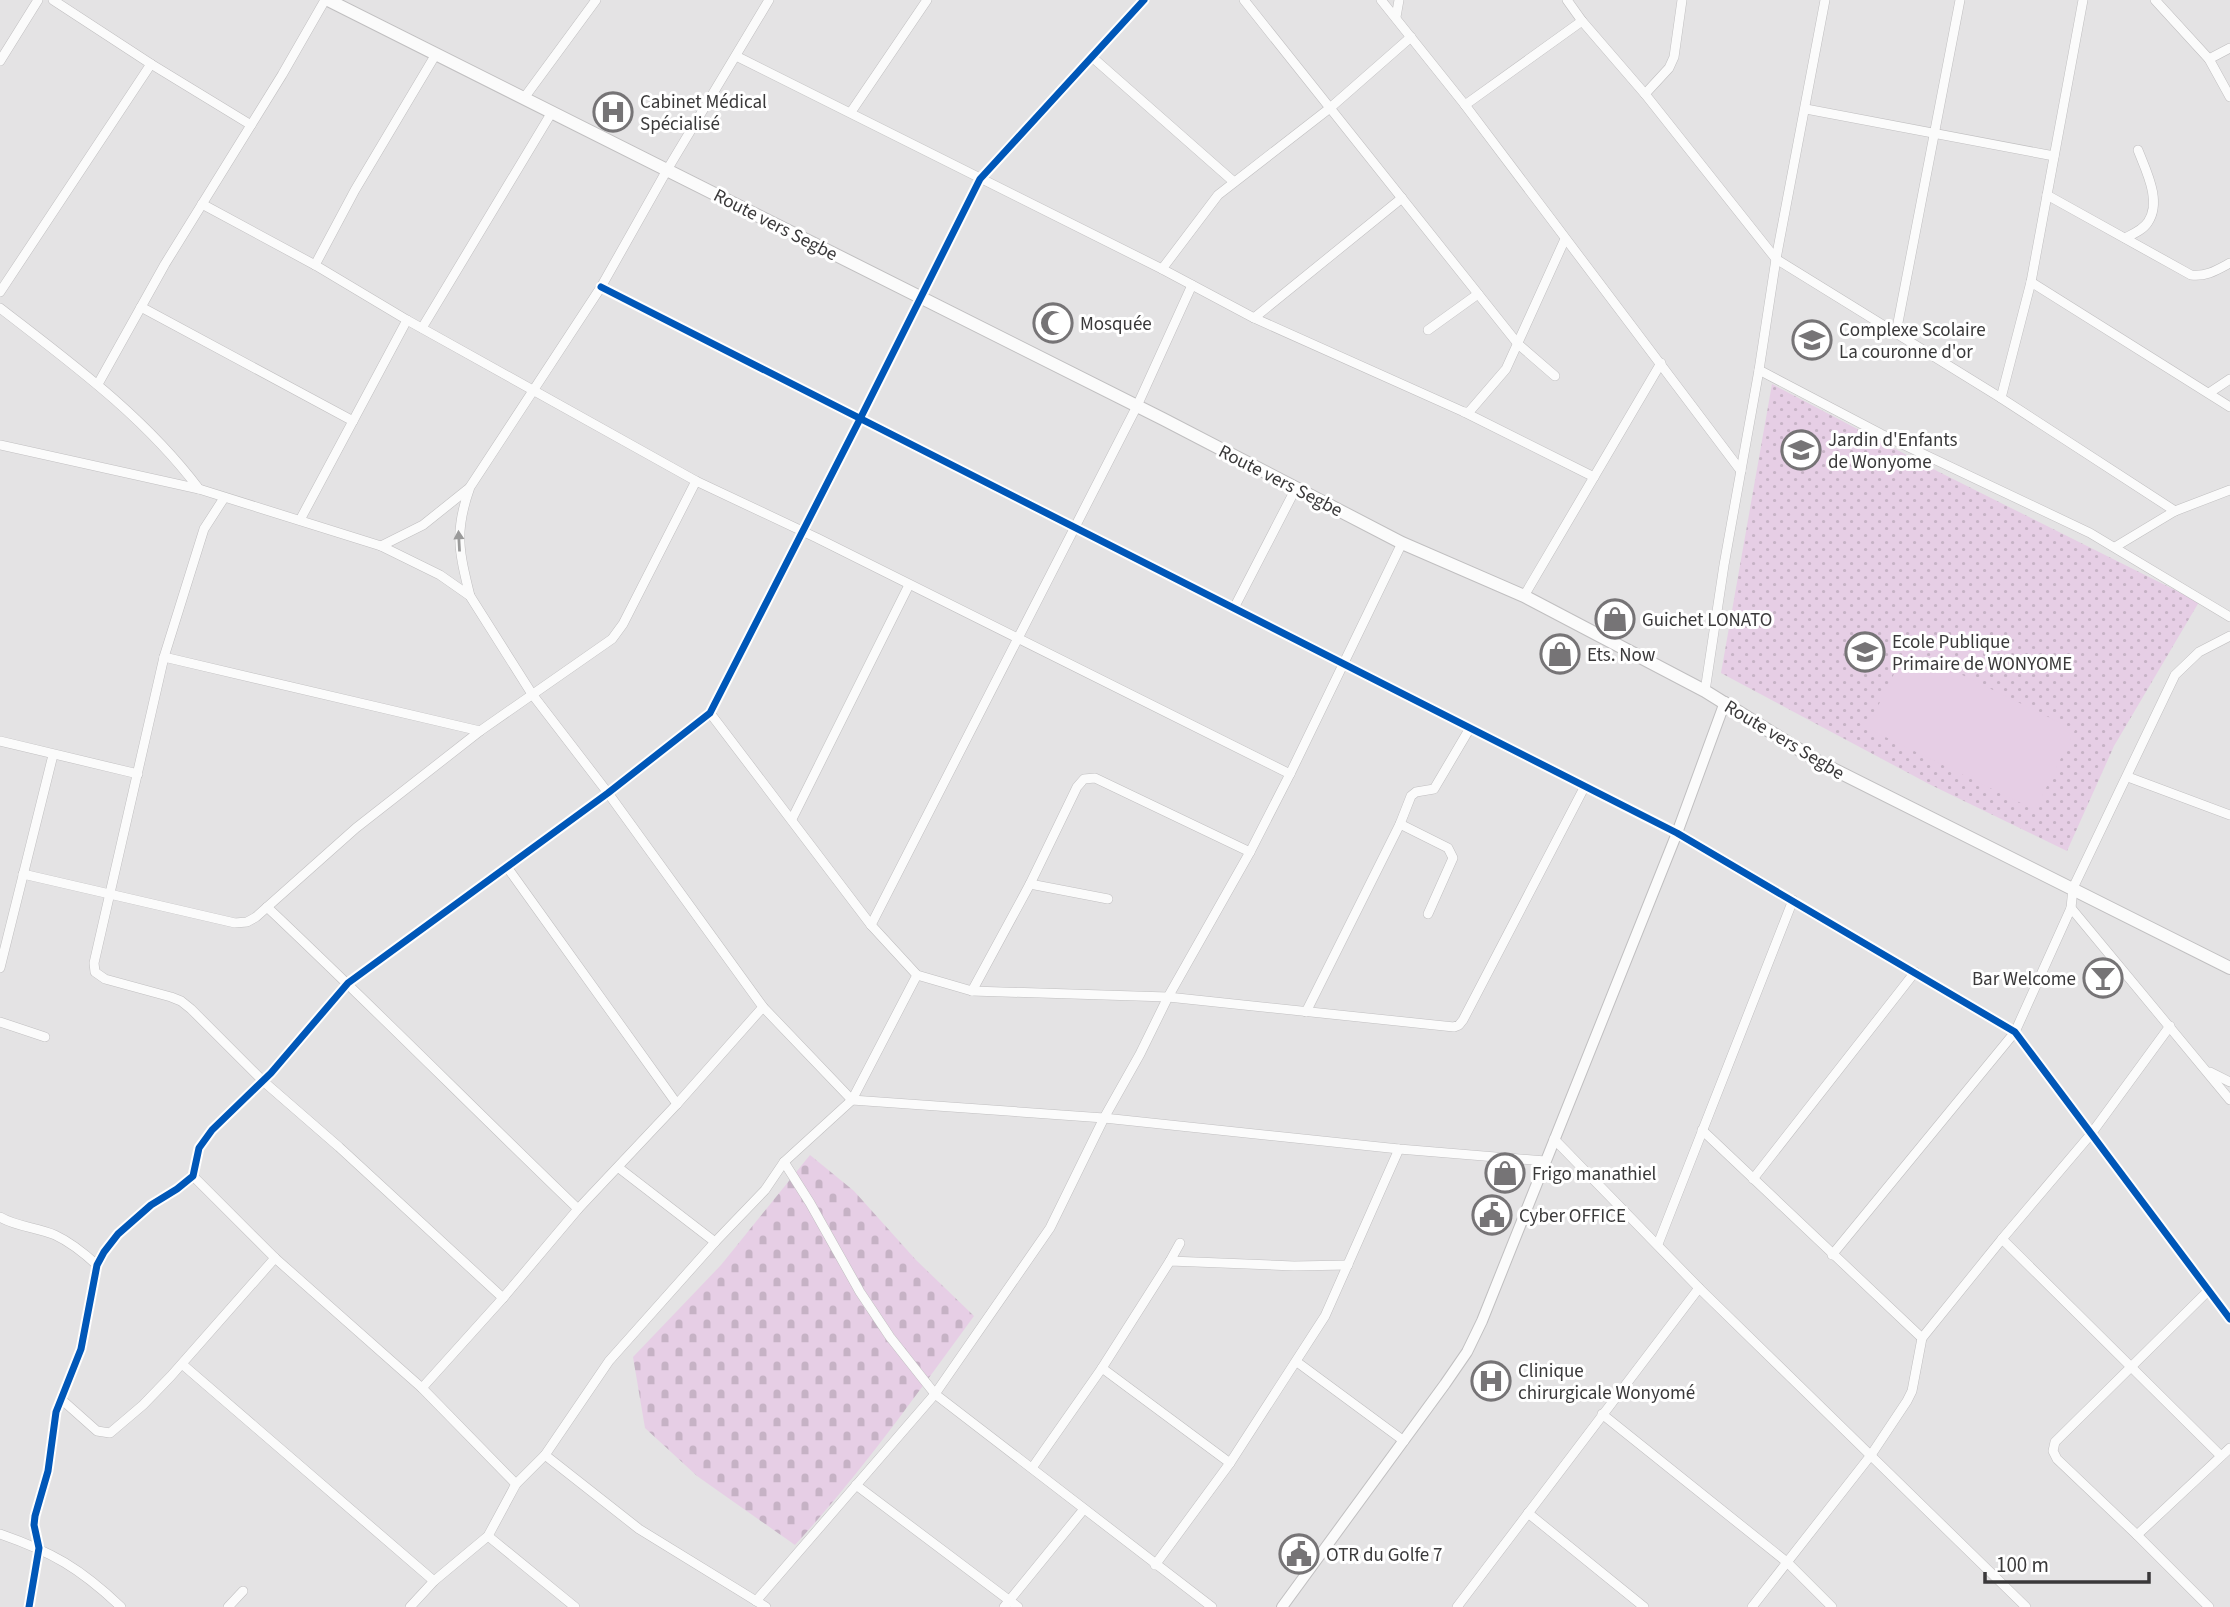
<svg xmlns="http://www.w3.org/2000/svg" width="2230" height="1607" font-family="'Source Sans 3',sans-serif">
	<style>
		.grass { fill: url(#grass-dots) }
		.cemetery { fill: url(#cemetery-stones) }
		.pitch { fill: #e6cee5 }
		.lines { fill: none; stroke-linecap: round; stroke-linejoin: round }
		.minor-casing { stroke: #c0bfc0; stroke-width: 10 }
		.tertiary-casing { stroke: #c0bfc0; stroke-width: 12 }
		.secondary-casing { stroke: #c0bfc0; stroke-width: 14 }
		.minor { stroke: #fbfbfb; stroke-width: 9 }
		.tertiary { stroke: #fbfbfb; stroke-width: 10 }
		.secondary { stroke: #fbfbfb; stroke-width: 12 }
		.cycleway-casing { stroke: #fff; stroke-width: 11 }
		.cycleway { stroke: #0057b8; stroke-width: 7 }
		.oneway { fill: #9a9a9a }
		.labels { text-anchor: middle; stroke-width: 6; stroke-linejoin: round; paint-order: stroke }
		.poi-label { font-size: 19px; fill: #3a393a; stroke: #fff; text-anchor: start }
		.street-label { font-size: 19px; fill: #3a393a; stroke: #fff }
	</style>
	<defs>
		<pattern id="grass-dots" width="8" height="8" patternUnits="userSpaceOnUse" patternTransform="scale(1.75)"><rect width="8" height="8" fill="#e6cee5"/><path d="M2 2h.1M6 6h.1" fill="none" stroke="#c6b2c5" stroke-width="1.8" stroke-linecap="round"/></pattern>
		<pattern id="cemetery-stones" width="16" height="16" patternUnits="userSpaceOnUse" patternTransform="scale(1.75)"><rect width="16" height="16" fill="#e6cee5"/><path d="M2 7V4a2 2 0 0 1 4 0v3zM10 15v-3a2 2 0 0 1 4 0v3z" fill="#c6b2c5"/></pattern>
	</defs>
	<rect width="100%" height="100%" fill="#e4e3e4"/>
	<path class="grass" d="M1772,384L1939,472L2199,602L2114,746L2067,851L1929,784L1721,673Z"/>
	<path class="cemetery" d="M810,1155L854,1191L916,1260L974,1316C917,1394 861,1473 795,1545L697,1476L645,1428L633,1357L721,1265Z"/>
	<path class="pitch" d="M1907,648L2075,730L2035,810L1867,728Z"/>
	<g class="lines">
		<g class="minor-casing">
			<g id="minor">
				<path d="M53,0L151,64L251,125"/>
				<path d="M1244,0L1518,344L1555,376"/>
				<path d="M1381,0L1465,105L1741,471"/>
				<path d="M1567,0L1582,21L1645,94L1776,259L2001,398L2175,511"/>
				<path d="M2155,0L2209,59L2230,97"/>
				<path d="M1396,17L1399,0"/>
				<path d="M736,56L1162,269L1254,318L1464,412L1594,477"/>
				<path d="M1092,57L1234,182"/>
				<path d="M2209,59L2230,48"/>
				<path d="M0,61L38,0"/>
				<path d="M1645,94L1669,68L1674,57L1682,0"/>
				<path d="M524,98L596,0"/>
				<path d="M1465,105L1582,21"/>
				<path d="M1806,109L2054,156"/>
				<path d="M851,112L927,0"/>
				<path d="M2047,195L2191,275C2206,277 2217,270 2230,263"/>
				<path d="M202,204L315,265L407,320L696,481L817,538L1290,774"/>
				<path d="M2125,238C2133,234 2143,230 2148,222C2162,201 2146,171 2138,150"/>
				<path d="M315,265L355,190L436,54"/>
				<path d="M1162,269L1218,195L1330,108L1411,37"/>
				<path d="M2031,282L2230,407"/>
				<path d="M601,287L1677,833L2015,1032L2230,1319"/>
				<path d="M0,292L151,64"/>
				<path d="M141,307L353,421"/>
				<path d="M0,308C71,363 144,416 199,489"/>
				<path d="M1254,318L1402,198"/>
				<path d="M422,328L552,112"/>
				<path d="M1428,330L1478,294"/>
				<path d="M1896,333L1960,0"/>
				<path d="M1759,370L1881,434L2090,533L2230,617"/>
				<path d="M98,384L165,264L282,75L325,0"/>
				<path d="M2209,393L2230,379"/>
				<path d="M2001,398L2031,282L2083,0"/>
				<path d="M1464,412H1469L1506,369L1565,239"/>
				<path d="M0,445L199,489L381,546L440,575L470,596L532,694L608,793L763,1007L852,1100L1104,1118L1399,1149L1545,1161"/>
				<path d="M224,498L204,529L164,657L94,963L95,972L105,979L171,997L181,1001L191,1009L263,1081L339,1147L503,1298"/>
				<path d="M300,520L407,320"/>
				<path d="M381,546L423,525L468,489"/>
				<path d="M2115,547L2175,511L2230,490"/>
				<path d="M470,596C459,551 454,532 470,487L601,287L667,170L769,0"/>
				<path d="M1524,596L1661,363"/>
				<path d="M1234,608L1296,488"/>
				<path d="M164,657L480,731"/>
				<path d="M1705,691L1724,565L1759,370L1776,259L1825,0"/>
				<path d="M710,713L871,925L917,975L972,991L1168,997L1454,1027L1459,1025L1463,1020L1585,786"/>
				<path d="M0,741L138,774"/>
				<path d="M2128,777L2230,815"/>
				<path d="M792,819L909,585"/>
				<path d="M1400,824L1448,848L1453,858L1428,914"/>
				<path d="M507,867L677,1104"/>
				<path d="M23,874L235,923L247,922L256,917L356,828L480,731L612,639L623,624L696,481"/>
				<path d="M1030,884L1108,899"/>
				<path d="M267,907C372,1006 474,1109 578,1209"/>
				<path d="M2071,908L2230,1100"/>
				<path d="M871,925L1137,406L1192,285"/>
				<path d="M0,968L53,755"/>
				<path d="M972,991L1030,884L1077,787L1084,779L1095,778L1250,852"/>
				<path d="M1306,1012L1400,824L1411,796L1416,792L1434,789L1470,728"/>
				<path d="M0,1022L45,1037"/>
				<path d="M2210,1072L2230,1082"/>
				<path d="M1702,1130L1922,1338"/>
				<path d="M1554,1139L1699,1288L2026,1607"/>
				<path d="M784,1162L810,1203L860,1292L890,1337L935,1394L1212,1607"/>
				<path d="M619,1168L715,1242"/>
				<path d="M193,1176L275,1258L422,1388L516,1484"/>
				<path d="M1753,1179L1915,972"/>
				<path d="M0,1217C17,1227 37,1227 55,1235C70,1242 85,1254 97,1265"/>
				<path d="M2002,1239L2221,1456"/>
				<path d="M1658,1244L1793,900"/>
				<path d="M1832,1255L2015,1032L2071,908L2073,888L2175,675L2199,652L2230,636"/>
				<path d="M1170,1261L1180,1243"/>
				<path d="M2208,1291L2055,1442L2053,1451L2057,1459L2137,1535L2209,1607"/>
				<path d="M1297,1362L1404,1441"/>
				<path d="M182,1364L434,1581"/>
				<path d="M1102,1368L1230,1463"/>
				<path d="M422,1388L503,1298L578,1209L677,1104L763,1007"/>
				<path d="M61,1399L97,1431L110,1433L143,1405L171,1376L275,1258"/>
				<path d="M1602,1414L1788,1563L1832,1607"/>
				<path d="M545,1455L639,1529L766,1607"/>
				<path d="M1032,1468L1102,1368L1170,1261L1294,1266L1348,1265"/>
				<path d="M856,1485L1018,1607"/>
				<path d="M1528,1513L1644,1607"/>
				<path d="M0,1534C52,1552 80,1568 121,1607"/>
				<path d="M2137,1535L2230,1448"/>
				<path d="M488,1536L575,1607"/>
				<path d="M1155,1565L1230,1463L1325,1316L1399,1149"/>
				<path d="M756,1601L935,1394L1050,1228L1104,1118L1140,1054L1168,997L1250,852L1290,774L1402,543"/>
				<path d="M29,1607L39,1548L34,1525L35,1516L48,1471L56,1412L81,1349L97,1265L104,1252L118,1234L151,1205L177,1189L193,1176L199,1148L212,1130L271,1073L348,983L608,793L710,713L860,419L980,179L1144,0"/>
				<path d="M228,1607L243,1591"/>
				<path d="M410,1607L434,1581L488,1536L516,1484L545,1455L609,1361L715,1242L765,1190L784,1162L852,1100L917,975"/>
				<path d="M1004,1607L1084,1509"/>
				<path d="M1457,1607L1699,1288"/>
				<path d="M1752,1607L1871,1455L1907,1401L1912,1391L1922,1338L2002,1239L2091,1134L2170,1026"/>
			</g>
		</g>
		<g class="tertiary-casing">
			<path id="tertiary" d="M1282,1607L1445,1384L1467,1352L1482,1321L1677,833L1725,702"/>
		</g>
		<g class="secondary-casing">
			<path id="secondary" d="M328,0L1163,419L1402,543L1524,596L1705,691L1819,762L2230,968"/>
		</g>
		<use href="#minor" class="minor"/>
		<use href="#tertiary" class="tertiary"/>
		<use href="#secondary" class="secondary"/>
		<g class="cycleway-casing">
			<g id="cycleway">
				<path d="M601,287L1677,833L2015,1032L2230,1319"/>
				<path d="M29,1607L39,1548L34,1525L35,1516L48,1471L56,1412L81,1349L97,1265L104,1252L118,1234L151,1205L177,1189L193,1176L199,1148L212,1130L271,1073L348,983L608,793L710,713L860,419L980,179L1144,0"/>
			</g>
		</g>
		<use href="#cycleway" class="cycleway"/>
	</g>
	<defs><path id="oneway-solid" d="M-6-.8H1V-3.2L6.5 0L1 3.2V.8H-6Z" transform="scale(1.75)"/></defs>
	<use class="oneway" href="#oneway-solid" transform="translate(459 541) rotate(-93)"/>
	<defs>
		<g id="hospital-ring" transform="scale(2.0125)"><circle r="9.5" fill="#fff" stroke="#767476" stroke-width="1.5"/><path d="M-5-5h3v3.5h4V-5h3V5h-3V1.5h-4V5h-3Z" fill="#767476"/></g>
		<g id="mosque-ring" transform="scale(2.0125)"><circle r="9.5" fill="#fff" stroke="#767476" stroke-width="1.5"/><path d="M3.5-4.9A6 6 0 1 0 3.5 4.9A5 5 0 1 1 3.5-4.9Z" fill="#767476"/></g>
		<g id="school-ring" transform="scale(2.0125)"><circle r="9.5" fill="#fff" stroke="#767476" stroke-width="1.5"/><path d="M0-5L7-2L0 1L-7-2ZM-4 1L0 2.5L4 1V4Q0 6-4 4Z" fill="#767476"/></g>
		<g id="shop-ring" transform="scale(2.0125)"><circle r="9.5" fill="#fff" stroke="#767476" stroke-width="1.5"/><path d="M-5-2.5h2.3a2.7 3.5 0 0 1 5.4 0H5L5.5 6h-11ZM-1.5-2.5h3a1.5 2.3 0 0 0-3 0Z" fill="#767476"/></g>
		<g id="bar-ring" transform="scale(2.0125)"><circle r="9.5" fill="#fff" stroke="#767476" stroke-width="1.5"/><path d="M-6-5H6L.8 .8V4.5H3.5V6h-7V4.5H-.8V.8Z" fill="#767476"/></g>
		<g id="civic-ring" transform="scale(2.0125)"><circle r="9.5" fill="#fff" stroke="#767476" stroke-width="1.5"/><path d="M-.6-6.5H3V-4.5H.6V-3L4-1V1h2V6H-6V1h2V-1L-.6-3ZM-1.2 2.5V6h2.4V2.5Z" fill="#767476"/></g>
	</defs>
	<g fill-rule="evenodd">
		<use href="#hospital-ring" x="613" y="112"/>
		<use href="#mosque-ring" x="1053" y="323"/>
		<use href="#school-ring" x="1812" y="340"/>
		<use href="#school-ring" x="1801" y="450"/>
		<use href="#shop-ring" x="1615" y="619"/>
		<use href="#school-ring" x="1865" y="652"/>
		<use href="#shop-ring" x="1560" y="654"/>
		<use href="#bar-ring" x="2103" y="978"/>
		<use href="#shop-ring" x="1505" y="1173"/>
		<use href="#civic-ring" x="1492" y="1215"/>
		<use href="#hospital-ring" x="1491" y="1381"/>
		<use href="#civic-ring" x="1299" y="1554"/>
	</g>
	<g class="labels">
		<g class="poi-label">
			<text x="640" y="108">Cabinet Médical<tspan x="640" dy="22">Spécialisé</tspan></text>
			<text x="1080" y="330">Mosquée</text>
			<text x="1839" y="336">Complexe Scolaire<tspan x="1839" dy="22">La couronne d'or</tspan></text>
			<text x="1828" y="446">Jardin d'Enfants<tspan x="1828" dy="22">de Wonyome</tspan></text>
			<text x="1642" y="626">Guichet LONATO</text>
			<text x="1892" y="648">Ecole Publique<tspan x="1892" dy="22">Primaire de WONYOME</tspan></text>
			<text x="1587" y="661">Ets. Now</text>
			<text x="2076" y="985" text-anchor="end">Bar Welcome</text>
			<text x="1532" y="1180">Frigo manathiel</text>
			<text x="1519" y="1222">Cyber OFFICE</text>
			<text x="1518" y="1377">Clinique<tspan x="1518" dy="22">chirurgicale Wonyomé</tspan></text>
			<text x="1326" y="1561">OTR du Golfe 7</text>
		</g>
		<g class="street-label">
			<text transform="translate(776 224) rotate(27)" y="7">Route vers Segbe</text>
			<text transform="translate(1281 480) rotate(27)" y="7">Route vers Segbe</text>
			<text transform="translate(1785 739) rotate(31)" y="7">Route vers Segbe</text>
		</g>
	</g>
	<path d="M1985 1572v10h164v-10" fill="none" stroke="#3a393a" stroke-width="3.5"/>
	<text x="1996" y="1572" font-size="21" fill="#3a393a" stroke="#ffffff" stroke-width="5" paint-order="stroke">100 m</text>
</svg>
